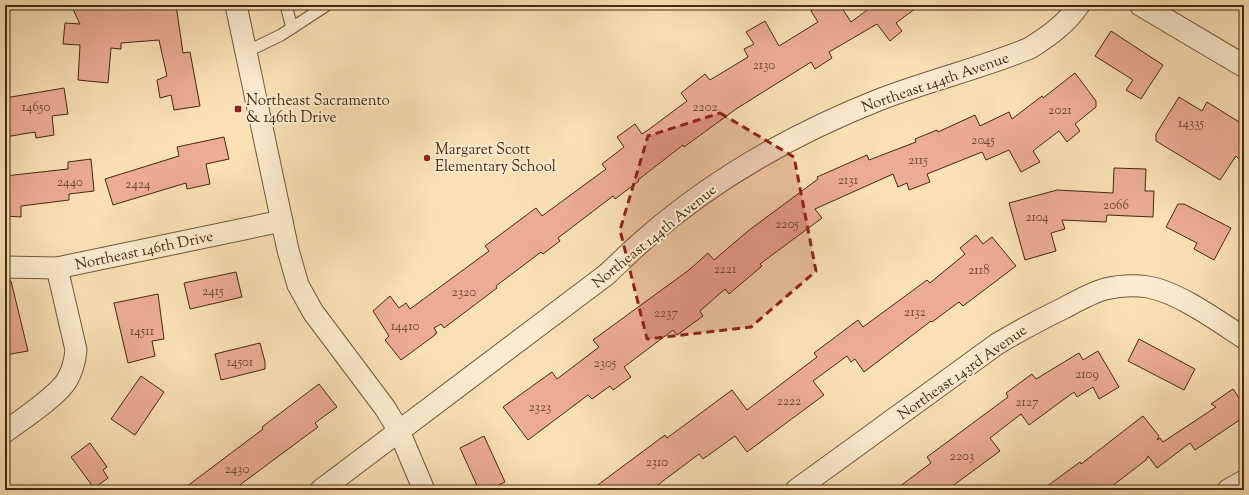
<svg xmlns="http://www.w3.org/2000/svg" width="1249" height="495" font-family="'Sorts Mill Goudy',serif">
	<style>
		.building { fill: #ecac94; stroke: #432a0f }
		.lines { fill: none; stroke-linecap: round; stroke-linejoin: round }
		.service-casing { stroke: #705838; stroke-width: 13 }
		.minor-casing { stroke: #705838; stroke-width: 23 }
		.tertiary-casing { stroke: #705838; stroke-width: 24 }
		.service { stroke: #fbebcf; stroke-width: 11 }
		.minor { stroke: #fbebcf; stroke-width: 21 }
		.tertiary { stroke: #fbebcf; stroke-width: 22 }
		.marked { fill: #8f2418; fill-opacity: 0.2; stroke: #8f2418; stroke-width: 3; stroke-dasharray: 8 5; stroke-linejoin: round }
		.poi-dot { fill: #8f2418; stroke: #fbebcf; stroke-width: 1.5 }
		.labels { text-anchor: middle; stroke-width: 4; stroke-linejoin: round; paint-order: stroke }
		.number-label { font-size: 13px; fill: #6d4a30 }
		.street-label { font-size: 15px; fill: #432a0f; stroke: #fbebcf }
		.poi-label { font-size: 15px; fill: #432a0f; stroke: #fbebcf; text-anchor: start }
	</style>
	<rect width="100%" height="100%" fill="#f9e0b5"/>
	<filter id="stains"><feTurbulence type="fractalNoise" baseFrequency=".005" numOctaves="4"/><feColorMatrix values="0 0 0 0 .2 0 0 0 0 .09 0 0 0 0 .02 0 0 0 .5 -.17"/></filter>
	<radialGradient id="worn" r=".72"><stop offset=".6" stop-color="#630" stop-opacity="0"/><stop offset="1" stop-color="#630" stop-opacity=".3"/></radialGradient>
	<g class="building">
		<path d="M71,5H176L183,53L190,52L200,106L174,110L171,95L160,98L157,80L167,76L159,40L121,43V49L111,48L108,83L78,80L80,45L63,44L65,23L80,24Z"/>
		<path d="M821,5H840L851,22L874,5H920L896,23L902,31L890,41L877,24L829,52L832,58L815,69L811,62L736,109L684,147L683,145L638,180L639,181L615,199L613,196L558,238L560,241L543,254L541,252L496,286L497,288L444,328L441,324L434,328L437,333L435,334V335L401,360L385,340L389,336L373,311L390,296L399,308L406,303L410,309L489,251L485,246L536,208L542,216L606,169L602,164L624,147L617,137L635,124L642,134L648,130L687,101L681,93L705,74L710,80L748,57L744,49L754,44L746,32L765,21L779,46L818,22L811,11Z"/>
		<path d="M1111,31L1163,65L1141,99L1126,90L1133,80L1095,56Z"/>
		<path d="M1075,73L1096,101V107L1075,124L1080,131L1067,142L1059,131L1033,151L1040,162L1021,172L1009,150L986,160L982,152L927,174L930,182L909,190L907,183L898,187L893,174L815,209L822,218L760,264L762,266L729,294L725,289L700,311L703,316L677,335L673,330L624,367L631,377L613,390L610,386L592,399L588,395L528,440L503,407L552,372L557,379L599,347L593,340L689,270L708,253L714,260L748,231L818,179L817,177L867,155L869,160L916,142L915,139L937,130L938,132L975,115L980,126L1009,112L1012,119L1042,96L1043,98Z"/>
		<path d="M64,88L68,114L52,116L54,135L36,138L35,132L5,137V98Z"/>
		<path d="M1179,97L1202,111L1207,102L1244,125V164L1236,156L1220,180L1156,141V134Z"/>
		<path d="M224,137L229,159L206,164L210,184L187,189L186,183L113,205L105,179L179,156L177,147Z"/>
		<path d="M91,159L94,191L69,194V200L21,206V217L5,216V176L68,169V162Z"/>
		<path d="M1114,168L1146,169L1145,191H1154L1153,217L1107,215L1106,222L1062,220L1065,229L1051,233L1056,251L1025,260L1009,203L1057,190L1113,193Z"/>
		<path d="M1178,204H1184L1231,228L1214,260L1194,249L1197,243L1166,227Z"/>
		<path d="M976,235L983,244L992,237L1016,266L963,306L959,302L932,322L931,321L864,372L855,359L851,362L847,356L813,381L824,395L747,452L735,436L703,459L699,454L651,490H591L665,435L667,438L732,390L747,410L817,357L814,353L858,320L863,327L927,280L930,283L965,254L960,248Z"/>
		<path d="M236,272L242,297L190,309L184,283Z"/>
		<path d="M5,281H11L28,351L5,355Z"/>
		<path d="M158,294L164,339L152,341L155,356L128,363L114,303Z"/>
		<path d="M1139,339L1195,369L1184,390L1128,361Z"/>
		<path d="M260,343L265,362V369L221,380L215,354Z"/>
		<path d="M1098,351L1119,387L1099,399L1093,387L1077,397L1074,392L1029,425L1021,414L990,438L1000,451L947,490H895L931,463L927,457L1008,397L1006,393L1032,374L1036,379L1079,353L1083,360Z"/>
		<path d="M141,376L164,392L135,435L111,419Z"/>
		<path d="M319,384L337,407L315,423L318,427L233,490H182L263,429L262,427Z"/>
		<path d="M1233,389L1244,405V417L1195,450L1190,443L1157,468L1148,456L1146,460L1107,490H1042L1080,462L1081,464L1143,416L1159,436L1157,440L1160,438L1163,442L1216,407L1211,404Z"/>
		<path d="M484,436L505,482L488,490H479L460,448Z"/>
		<path d="M90,443L107,467L103,470L108,478L94,488L71,457Z"/>
	</g>
	<g class="lines">
		<g class="service-casing">
			<g id="service">
				<path d="M286,5L292,28"/>
				<path d="M246,52L281,35L327,5"/>
			</g>
		</g>
		<g class="minor-casing">
			<g id="minor">
				<path d="M236,5L288,250L298,285L313,312L385,408L399,431L424,490"/>
				<path d="M5,267L57,268L282,221"/>
				<path d="M5,432C21,420 59,395 67,380C73,370 75,361 76,350L57,268"/>
				<path d="M321,490L606,275C619,263 632,250 646,238C715,178 797,132 881,99C930,80 982,68 1030,48C1049,36 1066,24 1079,5"/>
				<path d="M796,490L997,344C1019,331 1041,319 1064,308C1077,301 1091,293 1105,289C1118,286 1135,285 1148,287C1178,292 1218,321 1244,338"/>
				<path d="M1228,490L1244,481"/>
			</g>
		</g>
		<g class="tertiary-casing">
			<path id="tertiary" d="M1141,5L1244,66"/>
		</g>
		<use href="#service" class="service"/>
		<use href="#minor" class="minor"/>
		<use href="#tertiary" class="tertiary"/>
	</g>
	<path class="marked" d="M720,113L794,157L816,271L751,327L647,339L620,230L648,136Z"/>
	<g class="poi-dot">
		<rect x="234" y="105" width="8" height="8" rx="2"/>
		<circle cx="427" cy="158" r="4"/>
	</g>
	<g class="labels">
		<g class="number-label">
			<text x="764" y="69">2130</text>
			<text x="36" y="111">14650</text>
			<text x="705" y="111">2202</text>
			<text x="1060" y="114">2021</text>
			<text x="1191" y="127">14335</text>
			<text x="983" y="144">2045</text>
			<text x="918" y="164">2115</text>
			<text x="848" y="184">2131</text>
			<text x="70" y="186">2440</text>
			<text x="138" y="188">2424</text>
			<text x="1116" y="209">2066</text>
			<text x="1037" y="221">2104</text>
			<text x="787" y="228">2205</text>
			<text x="725" y="273">2221</text>
			<text x="979" y="274">2118</text>
			<text x="213" y="295">2415</text>
			<text x="464" y="296">2320</text>
			<text x="915" y="316">2132</text>
			<text x="666" y="317">2237</text>
			<text x="405" y="330">14410</text>
			<text x="142" y="335">14511</text>
			<text x="240" y="366">14501</text>
			<text x="605" y="367">2305</text>
			<text x="1087" y="378">2109</text>
			<text x="789" y="405">2222</text>
			<text x="1027" y="406">2127</text>
			<text x="540" y="411">2323</text>
			<text x="962" y="460">2203</text>
			<text x="657" y="466">2310</text>
			<text x="237" y="473">2430</text>
		</g>
		<g class="street-label">
			<text transform="translate(935 82) rotate(-19)" y="5">Northeast 144th Avenue</text>
			<text transform="translate(654 236) rotate(-39)" y="5">Northeast 144th Avenue</text>
			<text transform="translate(144 250) rotate(-12)" y="5">Northeast 146th Drive</text>
			<text transform="translate(962 372) rotate(-35)" y="5">Northeast 143rd Avenue</text>
		</g>
		<g class="poi-label">
			<text x="246" y="105">Northeast Sacramento<tspan x="246" dy="17">&amp; 146th Drive</tspan></text>
			<text x="435" y="154">Margaret Scott<tspan x="435" dy="17">Elementary School</tspan></text>
		</g>
	</g>
	<rect width="1249" height="495" fill="none" stroke="#f9e0b5" stroke-width="20"/>
	<rect x="6" y="6" width="1237" height="483" fill="none" stroke="#432a0f" stroke-width="2"/>
	<rect x="10" y="10" width="1229" height="475" fill="none" stroke="#432a0f"/>
	<rect width="100%" height="100%" filter="url(#stains)"/>
	<rect width="100%" height="100%" fill="url(#worn)"/>
</svg>
